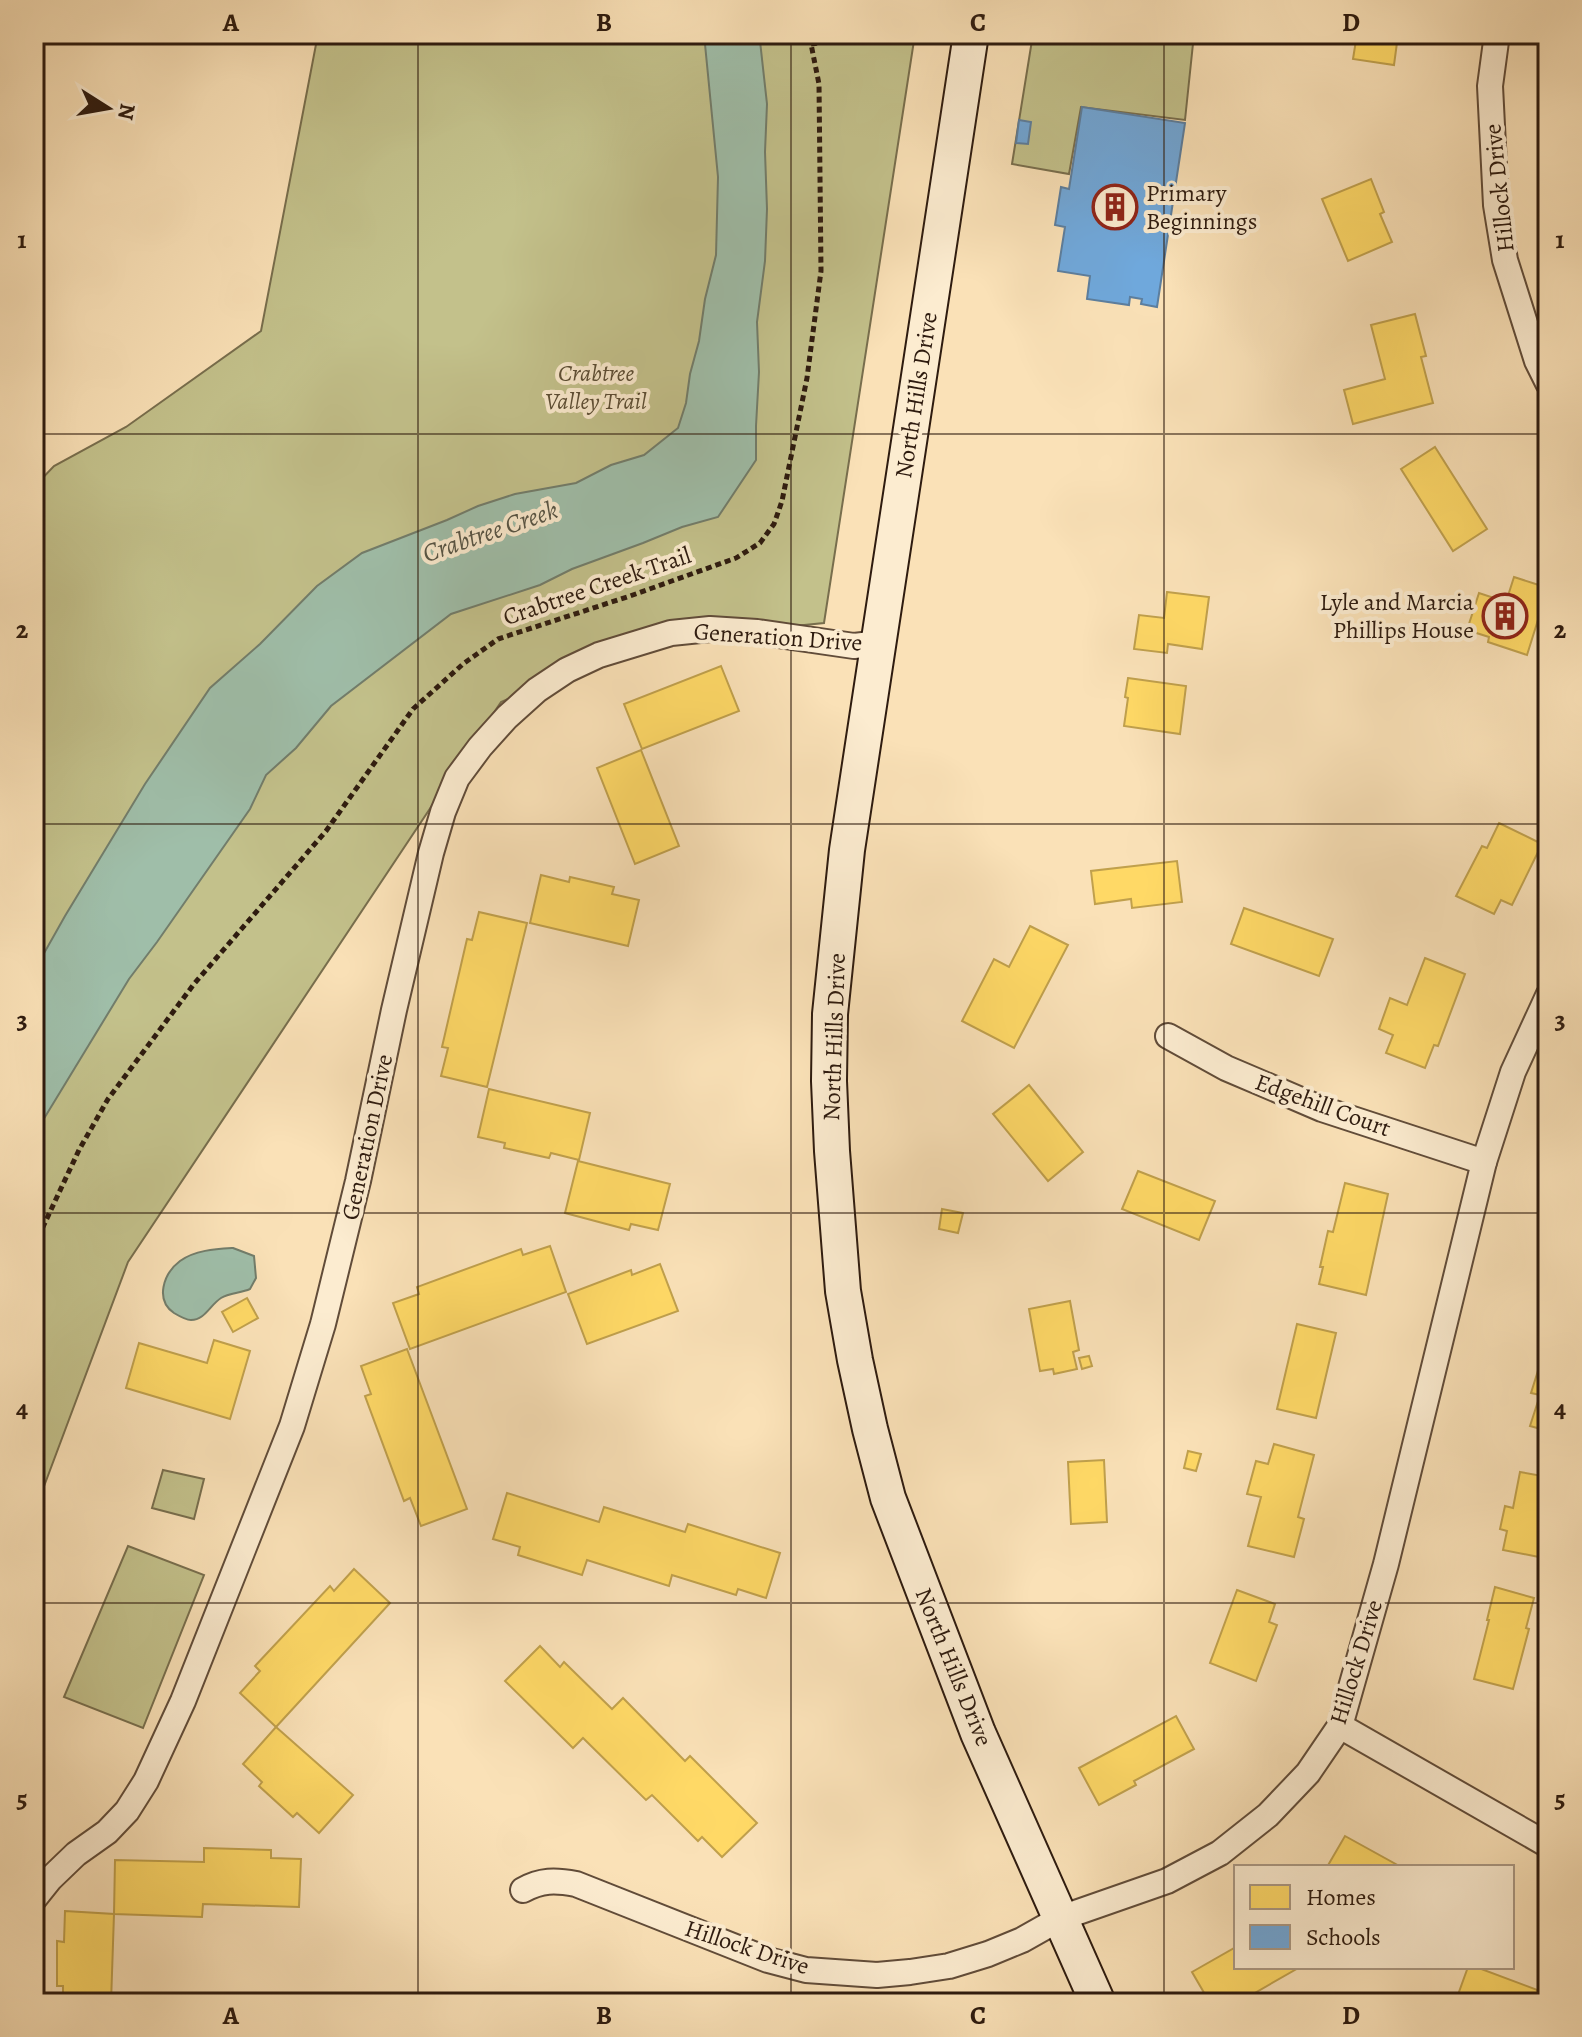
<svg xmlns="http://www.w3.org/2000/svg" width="1582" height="2037" font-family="Alegreya,serif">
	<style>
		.green { fill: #c3c18b; stroke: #786e4d; stroke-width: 2 }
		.water { fill: #9fbea9; stroke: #727d6b; stroke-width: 2 }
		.homes { fill: #ffd966; stroke: #c0a04c; stroke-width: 2 }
		.schools { fill: #6fa8dc; stroke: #5c7e9e; stroke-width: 2 }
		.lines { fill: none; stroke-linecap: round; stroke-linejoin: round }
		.street-casing { stroke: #614c39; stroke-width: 28 }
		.secondary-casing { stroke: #2e1b0f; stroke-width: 38 }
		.path { stroke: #2e1b0f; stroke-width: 5; stroke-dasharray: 6 4; stroke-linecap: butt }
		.street { stroke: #fcecd0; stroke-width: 24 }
		.secondary { stroke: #fcecd0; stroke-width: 34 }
		.grid { fill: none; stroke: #2e1b0f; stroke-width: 2; stroke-opacity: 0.55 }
		.labels { text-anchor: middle; stroke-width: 8; stroke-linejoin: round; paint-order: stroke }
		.street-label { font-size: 24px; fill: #2e1b0f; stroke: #fcecd0 }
		.poi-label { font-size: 24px; fill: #2e1b0f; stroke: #fcecd0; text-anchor: start }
		.park-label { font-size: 24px; font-style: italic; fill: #5b4d34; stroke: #fcecd0 }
		.water-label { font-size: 26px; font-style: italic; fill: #565445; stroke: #fcecd0 }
		.neatline { fill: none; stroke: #2e1b0f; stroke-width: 3 }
		.grid-label { font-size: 26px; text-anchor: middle; font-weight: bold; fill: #2e1b0f }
	</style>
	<rect width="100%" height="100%" fill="#fae1b7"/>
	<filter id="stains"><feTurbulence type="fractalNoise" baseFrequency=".0025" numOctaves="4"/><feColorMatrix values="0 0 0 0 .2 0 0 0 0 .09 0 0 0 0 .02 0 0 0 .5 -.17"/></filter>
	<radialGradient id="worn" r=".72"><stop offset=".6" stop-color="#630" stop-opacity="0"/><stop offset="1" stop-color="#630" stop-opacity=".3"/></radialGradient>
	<g class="green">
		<path d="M318,34H915L824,623L694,636L609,654L501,702L128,1262L34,1513V487L54,466L126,427L261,331Z"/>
		<path d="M1033,34H1194L1185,120L1081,107L1069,174L1012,164Z"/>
		<path d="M163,1470L204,1479L194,1519L152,1508Z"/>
		<path d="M128,1546L204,1575L143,1728L64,1697Z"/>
	</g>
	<g class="water">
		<path d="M704,34H758L760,41L767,104L765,152L767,209L765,261L757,322L759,372L756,426V460L718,517L682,527L643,543L572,569L540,585L451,614L331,706L296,748L266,775L250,809L157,942L129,979L34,1135V971L65,916L145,784L210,688L260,644L317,586L362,553L447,520L478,506L515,494L576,483L611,465L644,455L678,428L686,403L690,374L699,341L705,299L716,255L718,177Z"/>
		<path d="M233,1248L254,1256L256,1278L250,1289C241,1293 229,1293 221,1298C210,1305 205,1320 191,1320C186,1320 179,1316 174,1313C155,1300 163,1274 180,1261C195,1250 216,1249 233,1248Z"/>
	</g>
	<g class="homes">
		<path d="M1313,34H1333L1331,42L1312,39Z"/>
		<path d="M1357,34H1404V36L1398,35L1394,65L1353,59Z"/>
		<path d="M1371,179L1384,212L1380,214L1392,242L1348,261L1322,199Z"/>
		<path d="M1415,314L1426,356L1421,357L1433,403L1353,424L1344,390L1385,379L1371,325Z"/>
		<path d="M1435,447L1487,529L1453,551L1401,469Z"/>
		<path d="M1514,577L1548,588L1527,655L1488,642L1489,637L1467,630L1479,593L1506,602Z"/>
		<path d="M1167,592L1209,597L1202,649L1168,644L1167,653L1134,649L1139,615L1164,618Z"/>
		<path d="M721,666L739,711L642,749L624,704Z"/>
		<path d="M1128,678L1186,686L1180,734L1124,726L1128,698L1125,697Z"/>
		<path d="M641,750L679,846L635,864L597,768Z"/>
		<path d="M1499,823L1542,844L1512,905L1501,900L1494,914L1456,896L1482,846L1487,848Z"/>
		<path d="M1177,861L1182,902L1132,908L1131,899L1095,904L1091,871Z"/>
		<path d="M541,875L569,882L570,877L614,887L612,894L639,900L628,946L530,923Z"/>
		<path d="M1244,908L1333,939L1319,976L1231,944Z"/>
		<path d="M479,912L527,923L487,1087L441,1076L448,1048L442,1047L467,939L472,940Z"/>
		<path d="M1030,926L1068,945L1014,1048L962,1021L994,959L1009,967Z"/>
		<path d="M1425,958L1465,974L1438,1046L1434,1045L1425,1068L1386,1053L1393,1035L1379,1029L1390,998L1407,1005Z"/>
		<path d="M1029,1085L1083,1152L1048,1181L993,1114Z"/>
		<path d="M489,1089L590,1113L579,1160L551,1153L549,1158L504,1148L505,1143L478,1137Z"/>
		<path d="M578,1161L670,1184L658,1230L631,1224L629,1230L565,1213Z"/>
		<path d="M1138,1171L1215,1201L1199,1240L1122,1209Z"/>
		<path d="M1345,1183L1388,1194L1366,1295L1319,1284L1323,1267H1320L1328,1231L1333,1232Z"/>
		<path d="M942,1209L963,1213L958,1233L939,1229Z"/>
		<path d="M550,1246L566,1292L410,1349L393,1303L419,1294L417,1287L521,1249L523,1255Z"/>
		<path d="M660,1264L678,1311L587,1344L568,1294L631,1270L632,1275Z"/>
		<path d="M247,1298L258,1318L233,1332L222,1312Z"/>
		<path d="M1070,1301L1079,1350L1073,1352L1077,1369L1054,1374L1053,1369L1040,1371L1029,1309Z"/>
		<path d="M1297,1324L1336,1333L1316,1418L1277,1409Z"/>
		<path d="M214,1340L250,1351L230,1419L126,1388L139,1343L207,1363Z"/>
		<path d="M407,1349L467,1509L421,1526L410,1498L404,1501L365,1396L371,1394L361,1366Z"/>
		<path d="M1089,1356L1092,1366L1082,1369L1079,1358Z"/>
		<path d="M1542,1358L1548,1360V1431L1530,1426L1540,1395L1531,1393Z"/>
		<path d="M1274,1444L1314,1455L1298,1517L1304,1519L1294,1557L1248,1546L1261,1497L1247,1494L1256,1461L1268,1464Z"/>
		<path d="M1188,1451L1201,1454L1196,1471L1184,1468Z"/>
		<path d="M1104,1460L1107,1522L1071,1524L1068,1462Z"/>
		<path d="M1520,1472L1548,1477V1539L1544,1558L1503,1550L1507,1531L1500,1529L1505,1506L1513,1508Z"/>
		<path d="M507,1493L599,1522L604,1507L685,1532L688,1524L780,1553L766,1598L738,1589L736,1595L672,1575L669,1586L587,1560L582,1575L518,1555L520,1547L493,1539Z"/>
		<path d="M354,1569L390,1603L276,1727L240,1693L260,1671L255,1666L330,1586L334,1591Z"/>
		<path d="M1495,1587L1534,1598L1526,1628L1529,1629L1513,1689L1474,1679L1489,1620H1487Z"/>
		<path d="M1237,1590L1275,1604L1269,1622L1277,1625L1256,1681L1210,1663Z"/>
		<path d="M540,1646L560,1667L564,1662L612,1709L623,1698L685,1761L690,1756L757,1823L722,1857L702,1837L698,1841L652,1795L646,1800L583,1738L573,1748L505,1681Z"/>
		<path d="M1176,1716L1194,1749L1134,1781L1136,1785L1099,1805L1079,1768Z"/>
		<path d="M276,1727L353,1795L319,1833L297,1813L293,1817L259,1786L262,1782L243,1764Z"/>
		<path d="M1345,1836L1401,1867H1327Z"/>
		<path d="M204,1848L271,1850V1858L301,1859L299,1907L203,1904L202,1917L114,1914L115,1860L204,1862Z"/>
		<path d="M65,1911L114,1914L111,2003H63V1986H57V1941L64,1942Z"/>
		<path d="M1236,1947V1967H1300L1239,2002L1235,1994L1220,2003H1210L1192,1972Z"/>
		<path d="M1468,1967H1476L1548,1994V2003H1455Z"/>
	</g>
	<g class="schools">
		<path d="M1082,107L1185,123L1157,307L1141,304L1142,299L1130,297L1129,305L1087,299L1090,276L1058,271L1065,227L1055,225L1061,187L1069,189Z"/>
		<path d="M1019,120L1031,122L1028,144L1016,143Z"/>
	</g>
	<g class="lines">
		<g class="street-casing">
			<g id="street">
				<path d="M1497,34L1490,86L1496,205L1505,260L1537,361L1548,383"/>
				<path d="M1168,1036L1226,1068L1322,1109L1484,1162"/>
				<path d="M1340,1726L1548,1845"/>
				<path d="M523,1890C541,1880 555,1880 576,1884L768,1960L806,1970L877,1975L910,1972L949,1966L988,1954L1022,1940L1061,1918L1167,1881L1220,1853L1268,1815L1308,1773L1340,1726L1386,1564L1484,1162L1513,1072L1548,996"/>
				<path d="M34,1899L50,1879L76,1854L107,1832L127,1811L146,1781L183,1701L292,1426L323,1324L358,1181L394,1010L431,853L443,812L457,778L480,747L507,717L537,690L567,670L599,655L671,633L710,629L757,632L854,646L880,643"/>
			</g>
		</g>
		<g class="secondary-casing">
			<path id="secondary" d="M971,34L847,850L830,1014L829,1081L832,1151L843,1291L855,1360L870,1429L888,1498L978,1733L1098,2003"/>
		</g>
		<g class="path">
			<path d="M811,44L881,34"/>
			<path d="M34,1246L79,1150L108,1099L194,984L326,831L413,709L463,664L498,639L630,596L736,558L760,543L774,524L782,501L807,378L821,271L819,84L811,44L807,34"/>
		</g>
		<use href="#street" class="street"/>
		<use href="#secondary" class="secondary"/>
	</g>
	<path class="grid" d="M418,34V2003M791,34V2003M1164,34V2003M34,434H1548M34,824H1548M34,1213H1548M34,1603H1548"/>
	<defs>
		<g id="building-ring" transform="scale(2.3)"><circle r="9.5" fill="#fcecd0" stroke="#8f2418" stroke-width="1.5"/><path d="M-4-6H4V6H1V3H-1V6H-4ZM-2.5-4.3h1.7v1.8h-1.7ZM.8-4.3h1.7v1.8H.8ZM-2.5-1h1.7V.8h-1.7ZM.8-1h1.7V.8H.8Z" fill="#8f2418"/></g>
	</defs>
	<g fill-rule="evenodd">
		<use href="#building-ring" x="1115" y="207"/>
		<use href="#building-ring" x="1505" y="616"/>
	</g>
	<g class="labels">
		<g class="street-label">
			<text transform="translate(1499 188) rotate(-96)" y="8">Hillock Drive</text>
			<text transform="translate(916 395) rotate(-81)" y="8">North Hills Drive</text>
			<text transform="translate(597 586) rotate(-19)" y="8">Crabtree Creek Trail</text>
			<text transform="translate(778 637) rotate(4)" y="8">Generation Drive</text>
			<text transform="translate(834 1037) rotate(-88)" y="8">North Hills Drive</text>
			<text transform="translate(1323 1105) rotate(20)" y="8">Edgehill Court</text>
			<text transform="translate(367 1137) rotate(-78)" y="8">Generation Drive</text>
			<text transform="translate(1356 1662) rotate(-73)" y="8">Hillock Drive</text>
			<text transform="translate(954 1667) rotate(68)" y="8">North Hills Drive</text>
			<text transform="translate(747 1947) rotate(18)" y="8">Hillock Drive</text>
		</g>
		<g class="poi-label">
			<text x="1146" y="201">Primary<tspan x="1146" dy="28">Beginnings</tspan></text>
			<text x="1474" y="610" text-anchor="end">Lyle and Marcia<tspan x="1474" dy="28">Phillips House</tspan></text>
		</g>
		<g class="park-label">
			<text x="596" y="381">Crabtree<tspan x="596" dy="28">Valley Trail</tspan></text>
		</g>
		<g class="water-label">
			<text transform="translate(490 531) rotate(-19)" y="9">Crabtree Creek</text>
		</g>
	</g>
	<rect width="1582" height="2037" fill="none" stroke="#fae1b7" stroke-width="88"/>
	<rect x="1234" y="1865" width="280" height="104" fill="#fcecd0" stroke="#aa9883" stroke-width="2"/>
	<rect x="1250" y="1885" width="40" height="24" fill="#ffd966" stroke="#aa9883" stroke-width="2"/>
	<text x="1306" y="1905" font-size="24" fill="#2e1b0f">Homes</text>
	<rect x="1250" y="1925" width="40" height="24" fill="#6fa8dc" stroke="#aa9883" stroke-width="2"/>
	<text x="1306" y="1945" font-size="24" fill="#2e1b0f">Schools</text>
	<g transform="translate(108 108) rotate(101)" stroke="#fcecd0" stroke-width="6" paint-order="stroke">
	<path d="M0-6L14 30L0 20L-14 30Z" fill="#2e1b0f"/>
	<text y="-12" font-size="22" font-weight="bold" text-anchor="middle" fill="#2e1b0f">N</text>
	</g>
	<rect x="44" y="44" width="1494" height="1949" class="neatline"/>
	<g class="grid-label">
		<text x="231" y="31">A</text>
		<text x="604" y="31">B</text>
		<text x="978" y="31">C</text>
		<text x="1351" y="31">D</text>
		<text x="22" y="248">1</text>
		<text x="1560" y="248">1</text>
		<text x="22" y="638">2</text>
		<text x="1560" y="638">2</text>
		<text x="22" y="1028">3</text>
		<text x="1560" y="1028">3</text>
		<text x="22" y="1417">4</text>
		<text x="1560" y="1417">4</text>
		<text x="22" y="1807">5</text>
		<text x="1560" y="1807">5</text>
		<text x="231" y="2024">A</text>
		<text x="604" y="2024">B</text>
		<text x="978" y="2024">C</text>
		<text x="1351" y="2024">D</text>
	</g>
	<rect width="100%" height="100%" filter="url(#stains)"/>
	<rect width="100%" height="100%" fill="url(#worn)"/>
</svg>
